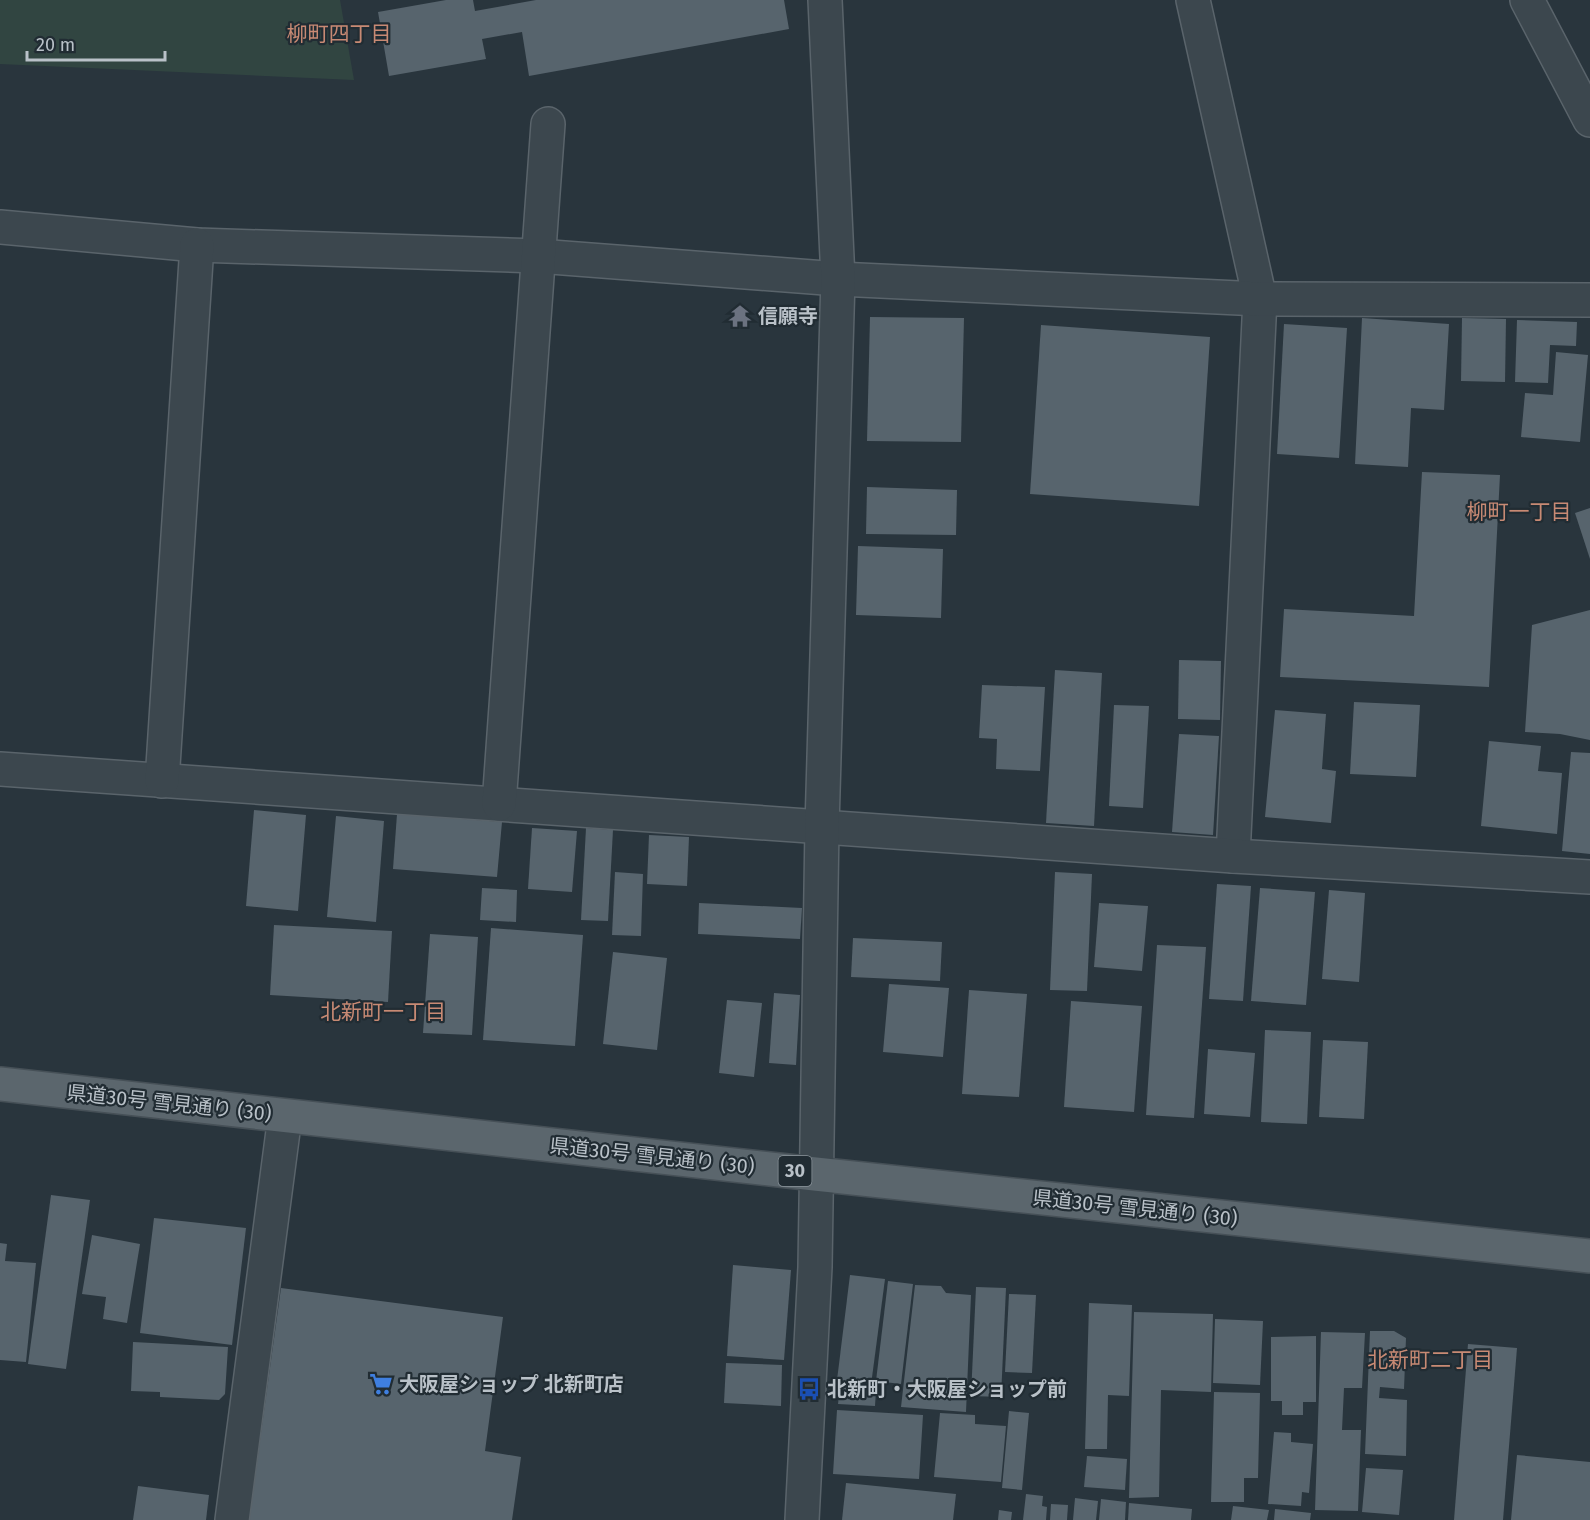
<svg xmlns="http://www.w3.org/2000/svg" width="1590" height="1520" font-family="'Fira Sans','Noto Sans JP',sans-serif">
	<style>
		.green { fill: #314541 }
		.building { fill: #57646d }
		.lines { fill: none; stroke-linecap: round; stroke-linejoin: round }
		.street-casing { stroke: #5a646b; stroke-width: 36 }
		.primary-casing { stroke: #465057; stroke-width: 36 }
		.street { stroke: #3c474e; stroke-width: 33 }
		.primary { stroke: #5b666d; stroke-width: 33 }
		.labels { text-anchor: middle; stroke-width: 4.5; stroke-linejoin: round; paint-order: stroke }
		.shield { fill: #212c33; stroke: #8b949b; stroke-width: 1.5 }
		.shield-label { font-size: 18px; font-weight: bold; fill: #b9c1c8 }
		.poi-label { font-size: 20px; font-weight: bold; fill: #b9c1c8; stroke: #212c33; text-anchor: start }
		.street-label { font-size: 20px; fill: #b9c1c8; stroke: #212c33 }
		.neighbourhood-label { font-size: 21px; fill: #c88a74; stroke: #212c33 }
	</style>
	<rect width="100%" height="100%" fill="#29353d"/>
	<path class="green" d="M0,0H340L354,80L0,64Z"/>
	<g class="building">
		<path d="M446,0H473L475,11L536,0H784L789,29L529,76L522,32L482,39L486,59L389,76L378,12Z"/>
		<path d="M870,317L964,318L961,442L867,441Z"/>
		<path d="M1362,318L1449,324L1444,410L1411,408L1408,467L1355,464Z"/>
		<path d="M1462,318L1506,319L1505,382L1461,381Z"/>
		<path d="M1517,320L1577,322L1576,346L1550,345L1548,383L1515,382Z"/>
		<path d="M1284,324L1347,328L1339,458L1277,454Z"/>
		<path d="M1041,325L1210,337L1199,506L1030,494Z"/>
		<path d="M1556,352L1588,355L1580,442L1521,437L1525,393L1553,395Z"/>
		<path d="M1422,472L1500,475L1489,687L1280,677L1284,609L1414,616Z"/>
		<path d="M867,487L957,490L956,535L866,534Z"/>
		<path d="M1590,508V559L1575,513Z"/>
		<path d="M858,546L943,549L941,618L856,615Z"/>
		<path d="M1590,610V740L1560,734L1525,732L1532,625Z"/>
		<path d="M1179,660L1221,661L1220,720L1178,719Z"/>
		<path d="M1055,670L1102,673L1094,826L1046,823Z"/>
		<path d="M982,685L1045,687L1040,771L996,769L997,739L979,738Z"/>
		<path d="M1354,702L1420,705L1416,777L1350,774Z"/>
		<path d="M1114,705L1149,706L1143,808L1109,806Z"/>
		<path d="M1275,710L1326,714L1322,769L1336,771L1331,823L1265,817Z"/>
		<path d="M1179,734L1219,736L1213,835L1172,832Z"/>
		<path d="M1489,741L1541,746L1538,771L1562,773L1557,834L1481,826Z"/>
		<path d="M1571,752L1590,753V854L1562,851Z"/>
		<path d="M254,810L306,815L298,911L246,906Z"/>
		<path d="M397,814L502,822L497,877L393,869Z"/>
		<path d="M336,816L384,821L376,922L327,917Z"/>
		<path d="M532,828L577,831L572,892L528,889Z"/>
		<path d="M586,828L613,830L608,921L581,920Z"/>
		<path d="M649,835L689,837L687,886L647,884Z"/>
		<path d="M615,872L643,874L641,936L612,935Z"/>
		<path d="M1055,872L1092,874L1087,991L1050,990Z"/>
		<path d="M1217,884L1251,886L1243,1001L1209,999Z"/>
		<path d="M482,888L517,890L516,922L480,920Z"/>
		<path d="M1260,888L1315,892L1306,1005L1251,1001Z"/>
		<path d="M1329,890L1365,893L1359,982L1322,979Z"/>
		<path d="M699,903L802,908L800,939L698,934Z"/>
		<path d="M1099,903L1148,906L1142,971L1094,967Z"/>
		<path d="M274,925L392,931L388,1002L270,995Z"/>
		<path d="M491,928L583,935L575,1046L483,1040Z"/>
		<path d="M430,934L478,937L472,1035L423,1033Z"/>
		<path d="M853,938L942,942L940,981L851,977Z"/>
		<path d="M1157,945L1206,947L1194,1118L1146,1115Z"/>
		<path d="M613,952L667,958L657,1050L603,1044Z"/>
		<path d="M889,984L949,988L943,1057L883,1052Z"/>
		<path d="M969,990L1027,994L1019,1097L962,1094Z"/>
		<path d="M774,993L800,995L796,1065L769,1063Z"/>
		<path d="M727,1000L762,1003L754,1077L719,1073Z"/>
		<path d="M1071,1001L1142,1006L1134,1112L1064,1107Z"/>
		<path d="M1265,1030L1311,1032L1307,1124L1261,1122Z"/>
		<path d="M1323,1040L1368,1042L1364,1119L1319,1117Z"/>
		<path d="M1208,1049L1255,1053L1250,1117L1204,1114Z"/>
		<path d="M51,1195L90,1200L66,1369L28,1364Z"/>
		<path d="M154,1218L246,1228L232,1345L140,1333Z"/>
		<path d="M92,1235L140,1244L127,1323L103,1319L106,1297L82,1294Z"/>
		<path d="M0,1243L7,1244L5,1261L36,1263L26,1362L0,1360Z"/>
		<path d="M733,1265L791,1270L784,1360L727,1356Z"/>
		<path d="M850,1275L885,1279L871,1385L837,1380Z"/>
		<path d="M888,1281L913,1284L901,1384L876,1381Z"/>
		<path d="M915,1285L941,1286L946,1293L971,1295L966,1412L901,1407Z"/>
		<path d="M976,1287L1006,1288L1001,1397L971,1396Z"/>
		<path d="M281,1288L503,1317L485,1451L521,1457L512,1520H249Z"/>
		<path d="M1009,1294L1036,1295L1032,1373L1005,1372Z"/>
		<path d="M1089,1303L1132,1305L1129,1396L1108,1395L1107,1449H1085Z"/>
		<path d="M1134,1312L1213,1314L1211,1392L1161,1390L1159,1497L1129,1498Z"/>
		<path d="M1215,1319L1263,1321L1260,1385L1213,1383Z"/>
		<path d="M1370,1331H1394L1406,1338L1404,1389L1380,1387L1379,1398L1407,1400L1406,1456L1365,1454Z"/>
		<path d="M1321,1332L1365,1333L1362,1388H1344L1342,1430H1361L1358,1511L1315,1510Z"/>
		<path d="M1316,1336V1402H1303V1415H1282V1401H1271V1337Z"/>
		<path d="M133,1342L228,1347L225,1394L219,1400L160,1397V1392L131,1391Z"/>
		<path d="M1468,1344L1517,1348L1503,1520H1454Z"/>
		<path d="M726,1363L782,1365L781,1406L724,1403Z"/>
		<path d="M840,1387L876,1390L875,1406L838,1404Z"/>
		<path d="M1214,1392L1260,1393L1258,1478H1244V1502H1211Z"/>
		<path d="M837,1410L923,1415L919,1479L833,1474Z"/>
		<path d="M1009,1411L1029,1413L1022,1490L1002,1488Z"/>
		<path d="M940,1413L975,1415V1424L1006,1426L1001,1482L934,1477Z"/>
		<path d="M1274,1432L1291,1433V1442L1313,1444L1309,1493L1302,1492L1301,1506L1268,1504Z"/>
		<path d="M1517,1455L1590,1462V1520H1511Z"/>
		<path d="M1087,1456L1127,1459L1125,1490L1084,1487Z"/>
		<path d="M1366,1468L1403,1470L1399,1515L1362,1512Z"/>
		<path d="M846,1483L956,1494L953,1520H842Z"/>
		<path d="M138,1486L209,1495L206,1520H133Z"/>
		<path d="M1026,1494L1043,1496L1042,1506L1047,1507L1046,1520H1023Z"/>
		<path d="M1075,1498L1098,1501L1096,1520H1073Z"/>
		<path d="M1101,1499L1126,1502L1125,1520H1099Z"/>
		<path d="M1129,1503L1192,1509L1191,1520H1128Z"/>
		<path d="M1051,1504L1068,1505L1067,1520H1050Z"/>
		<path d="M1233,1506L1269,1510L1267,1520H1231Z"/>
		<path d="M1275,1509L1311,1513L1310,1520H1274Z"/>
		<path d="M999,1510L1012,1512L1011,1520H998Z"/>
	</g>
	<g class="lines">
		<g class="street-casing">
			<g id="street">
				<path d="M1193,0L1260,299L1233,856"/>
				<path d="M1527,0L1590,120"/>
				<path d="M0,227L197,245L538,256L838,279L1260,299L1590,300"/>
				<path d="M0,769L1233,856L1590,877"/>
				<path d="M162,781L197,245"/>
				<path d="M499,804L548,124"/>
				<path d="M232,1520L285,1116"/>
				<path d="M802,1520L815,1267L822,826L838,279L825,0"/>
			</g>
		</g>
		<g class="primary-casing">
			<path id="primary" d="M0,1084L815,1174L1590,1256"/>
		</g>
		<use href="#street" class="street"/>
		<use href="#primary" class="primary"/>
	</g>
	<defs>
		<g id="temple-bare" transform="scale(1.8)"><path d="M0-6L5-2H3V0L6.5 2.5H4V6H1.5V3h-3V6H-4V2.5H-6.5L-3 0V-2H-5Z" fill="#6b7280" stroke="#212c33" stroke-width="2.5" paint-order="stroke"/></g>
		<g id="supermarket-bare" transform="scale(1.8)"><path d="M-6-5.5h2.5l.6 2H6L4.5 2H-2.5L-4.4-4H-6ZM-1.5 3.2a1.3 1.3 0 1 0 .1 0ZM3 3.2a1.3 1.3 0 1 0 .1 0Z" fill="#3f7fe0" stroke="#212c33" stroke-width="2.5" paint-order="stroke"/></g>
		<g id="bus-bare" transform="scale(1.8)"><path d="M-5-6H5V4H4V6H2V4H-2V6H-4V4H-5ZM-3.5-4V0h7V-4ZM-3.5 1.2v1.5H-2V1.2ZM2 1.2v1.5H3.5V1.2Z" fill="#1a4fb4" stroke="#212c33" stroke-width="2.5" paint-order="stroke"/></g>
	</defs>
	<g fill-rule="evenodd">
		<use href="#temple-bare" x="740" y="316"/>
		<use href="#supermarket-bare" x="381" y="1384"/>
		<use href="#bus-bare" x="809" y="1389"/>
	</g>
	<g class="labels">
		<rect class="shield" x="778.5" y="1156" width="33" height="30" rx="4.5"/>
		<g class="shield-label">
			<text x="795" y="1177">30</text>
		</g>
		<g class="poi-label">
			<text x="758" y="323">信願寺</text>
			<text x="399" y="1391">大阪屋ショップ 北新町店</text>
			<text x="827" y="1396">北新町・大阪屋ショップ前</text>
		</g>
		<g class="street-label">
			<text transform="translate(169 1103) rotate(6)" y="7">県道30号 雪見通り (30)</text>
			<text transform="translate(652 1156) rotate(6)" y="7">県道30号 雪見通り (30)</text>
			<text transform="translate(1135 1208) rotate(6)" y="7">県道30号 雪見通り (30)</text>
		</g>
		<g class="neighbourhood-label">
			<text x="339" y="41">柳町四丁目</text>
			<text x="1519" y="519">柳町一丁目</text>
			<text x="383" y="1019">北新町一丁目</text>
			<text x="1430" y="1367">北新町二丁目</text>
		</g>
	</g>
	<path d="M27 51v9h138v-9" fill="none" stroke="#b9c1c8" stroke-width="3"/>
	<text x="36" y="51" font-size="18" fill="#b9c1c8" stroke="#212c33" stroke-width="4.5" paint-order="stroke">20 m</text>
</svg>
